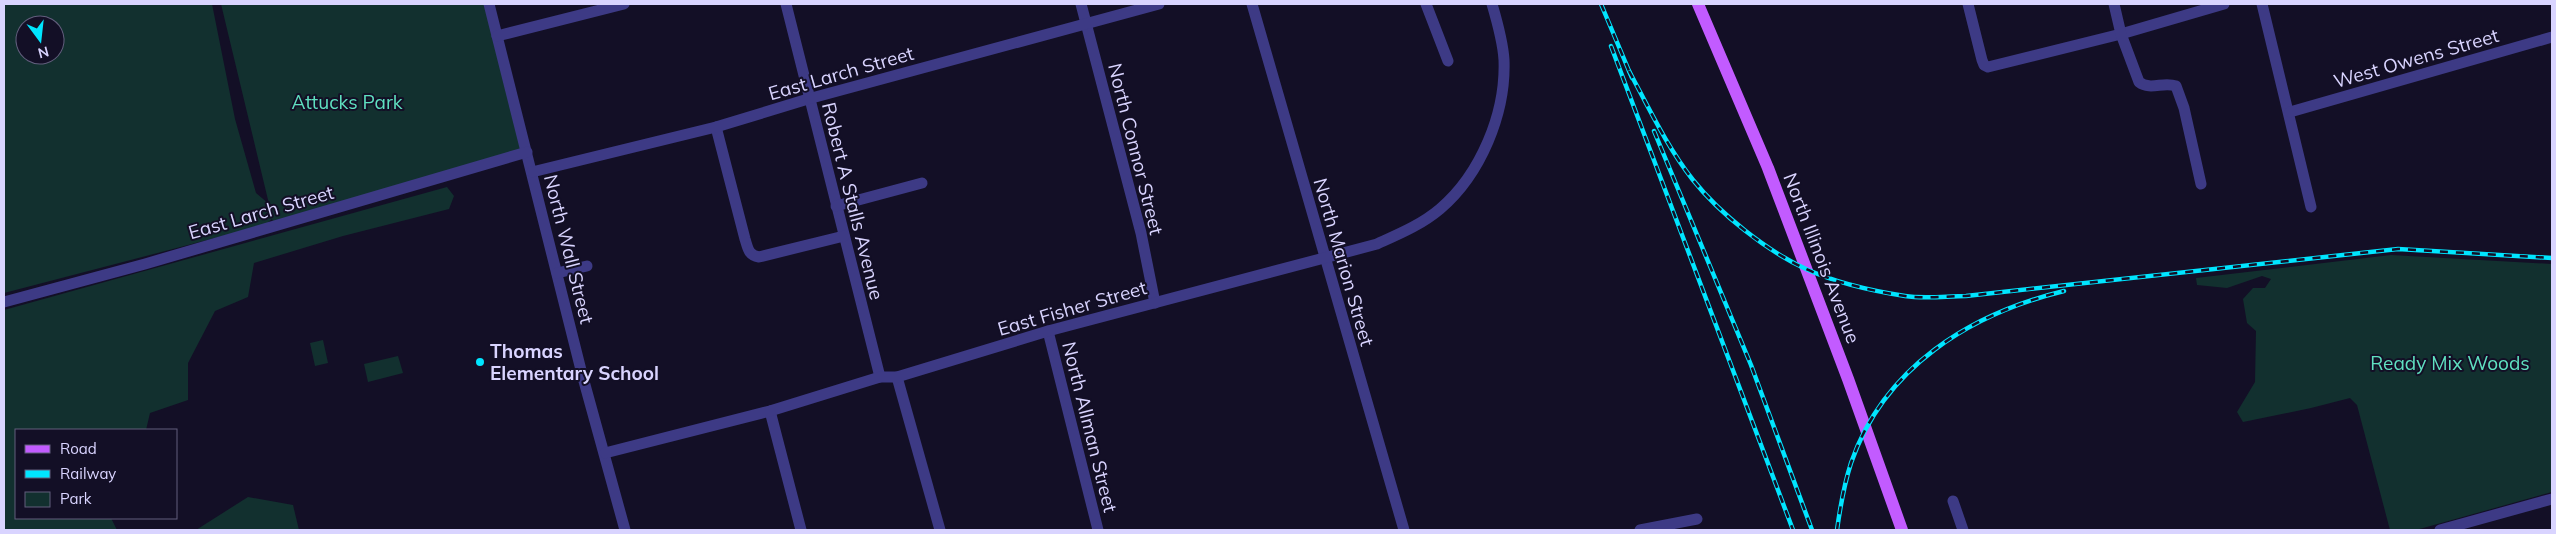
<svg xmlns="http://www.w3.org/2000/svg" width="2556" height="534" font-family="Mulish,sans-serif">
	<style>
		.green { fill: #12302f; fill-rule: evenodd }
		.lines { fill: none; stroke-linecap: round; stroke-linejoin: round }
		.minor { stroke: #3d3a85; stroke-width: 11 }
		.major { stroke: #c25bff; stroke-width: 12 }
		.rail-casing { stroke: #00e5ff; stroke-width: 4.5 }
		.rail { stroke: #130f26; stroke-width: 2.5; stroke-dasharray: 8; stroke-linecap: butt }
		.poi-dot { fill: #00e5ff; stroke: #130f26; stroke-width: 2 }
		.labels { text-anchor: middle; stroke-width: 4; stroke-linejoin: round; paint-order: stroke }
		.street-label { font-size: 19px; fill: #d9d4ff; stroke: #130f26 }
		.park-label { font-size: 19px; fill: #5fe0c0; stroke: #130f26 }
		.poi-label { font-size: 19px; font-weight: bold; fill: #d9d4ff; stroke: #130f26; text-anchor: start }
	</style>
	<rect width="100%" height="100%" fill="#130f26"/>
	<g class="green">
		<path d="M4,4H212L235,119L256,193L269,204L221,4H489L527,152L275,226L272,219L265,225L4,293ZM25,25H55V55H25Z"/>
		<path d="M447,187L454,196L449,209L343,236L254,263L248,297L215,311L188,363V400L150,413L146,430H16V518H111L117,530H4V310Z"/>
		<path d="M2391,255L2552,264V492L2416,530H2390L2357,405L2350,398L2311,408L2243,422L2237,412L2255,382L2256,331L2247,323L2243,299L2253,288H2265L2271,279L2262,276L2227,288L2197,285L2196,278Z"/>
		<path d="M323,340L328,363L315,366L310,343Z"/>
		<path d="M398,356L403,373L368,382L364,364Z"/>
		<path d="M248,497L293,505L299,530H196Z"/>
	</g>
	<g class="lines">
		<g class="minor">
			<path d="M489,4L582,374L625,530"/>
			<path d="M786,4L880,377"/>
			<path d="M1081,4L1141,233L1155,303"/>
			<path d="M1252,4L1404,530"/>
			<path d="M1426,4L1448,61"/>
			<path d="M1968,4L1982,60L1984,65L1988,67L2121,34L2224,4"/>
			<path d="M2114,4L2121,34L2139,82C2151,91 2163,81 2176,86L2184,108L2201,184"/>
			<path d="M2262,4L2311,207"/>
			<path d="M497,36L624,4"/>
			<path d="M2290,112L2552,37"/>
			<path d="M716,127L745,239C748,248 748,255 759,257L844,236"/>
			<path d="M532,172L716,127L808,99L1159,4"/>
			<path d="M836,206L922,183"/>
			<path d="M557,273L587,266"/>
			<path d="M4,302L145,264L527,152"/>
			<path d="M1048,331L1098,530"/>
			<path d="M897,377L940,530"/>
			<path d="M770,411L801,530"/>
			<path d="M605,453L770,411L880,377H897L1048,331L1377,244C1399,234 1421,225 1440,209C1481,174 1506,113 1504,60C1503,42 1497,21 1492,4"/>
			<path d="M1953,501L1963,530"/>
			<path d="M1640,530L1697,519"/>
			<path d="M2440,530L2552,499"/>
		</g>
		<path class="major" d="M1698,4L1768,168L1848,379L1902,530"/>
		<g class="rail-casing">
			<g id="rail">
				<path d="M1601,4L1632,78"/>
				<path d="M1611,46L1793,530"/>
				<path d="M1629,71C1649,108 1667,147 1693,180C1720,214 1767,251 1806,269C1836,283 1873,291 1905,296C1925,299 1947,296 1966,296L2398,249L2552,258"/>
				<path d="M1654,131L1751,365L1812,530"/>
				<path d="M1837,530C1840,508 1844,485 1851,463C1884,367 1970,314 2064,291"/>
			</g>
		</g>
		<use href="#rail" class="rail"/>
	</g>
	<circle class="poi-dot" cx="480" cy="362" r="5"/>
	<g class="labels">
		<g class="street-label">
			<text transform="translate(2416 58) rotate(-16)" y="7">West Owens Street</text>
			<text transform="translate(841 73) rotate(-16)" y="7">East Larch Street</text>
			<text transform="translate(1136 149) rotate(76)" y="7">North Connor Street</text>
			<text transform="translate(853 201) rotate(76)" y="7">Robert A Stalls Avenue</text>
			<text transform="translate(261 212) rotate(-16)" y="7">East Larch Street</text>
			<text transform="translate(569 249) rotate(76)" y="7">North Wall Street</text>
			<text transform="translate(1822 258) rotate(69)" y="7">North Illinois Avenue</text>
			<text transform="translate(1344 262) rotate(74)" y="7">North Marion Street</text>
			<text transform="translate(1072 308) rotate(-16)" y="7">East Fisher Street</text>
			<text transform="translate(1090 427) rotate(76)" y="7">North Allman Street</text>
		</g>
		<g class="park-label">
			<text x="347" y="109">Attucks Park</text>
			<text x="2450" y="370">Ready Mix Woods</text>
		</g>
		<g class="poi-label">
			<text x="490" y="358">Thomas<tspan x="490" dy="22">Elementary School</tspan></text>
		</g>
	</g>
	<rect width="2556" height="534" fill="none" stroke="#d9d4ff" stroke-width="10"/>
	<rect x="15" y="429" width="162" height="90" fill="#130f26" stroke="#625e7d"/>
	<rect x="25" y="445" width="25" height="8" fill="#c25bff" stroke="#625e7d"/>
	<text x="60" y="454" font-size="15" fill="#d9d4ff">Road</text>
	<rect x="25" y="470" width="25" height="8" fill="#00e5ff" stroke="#625e7d"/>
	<text x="60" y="479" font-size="15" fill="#d9d4ff">Railway</text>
	<rect x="25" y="492" width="25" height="15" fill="#12302f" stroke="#625e7d"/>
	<text x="60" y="504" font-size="15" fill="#d9d4ff">Park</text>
	<g transform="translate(40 40) rotate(165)"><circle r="24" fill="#130f26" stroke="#625e7d"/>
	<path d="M0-4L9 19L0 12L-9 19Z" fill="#00e5ff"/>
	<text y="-8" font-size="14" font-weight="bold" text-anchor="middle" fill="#d9d4ff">N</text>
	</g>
</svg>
